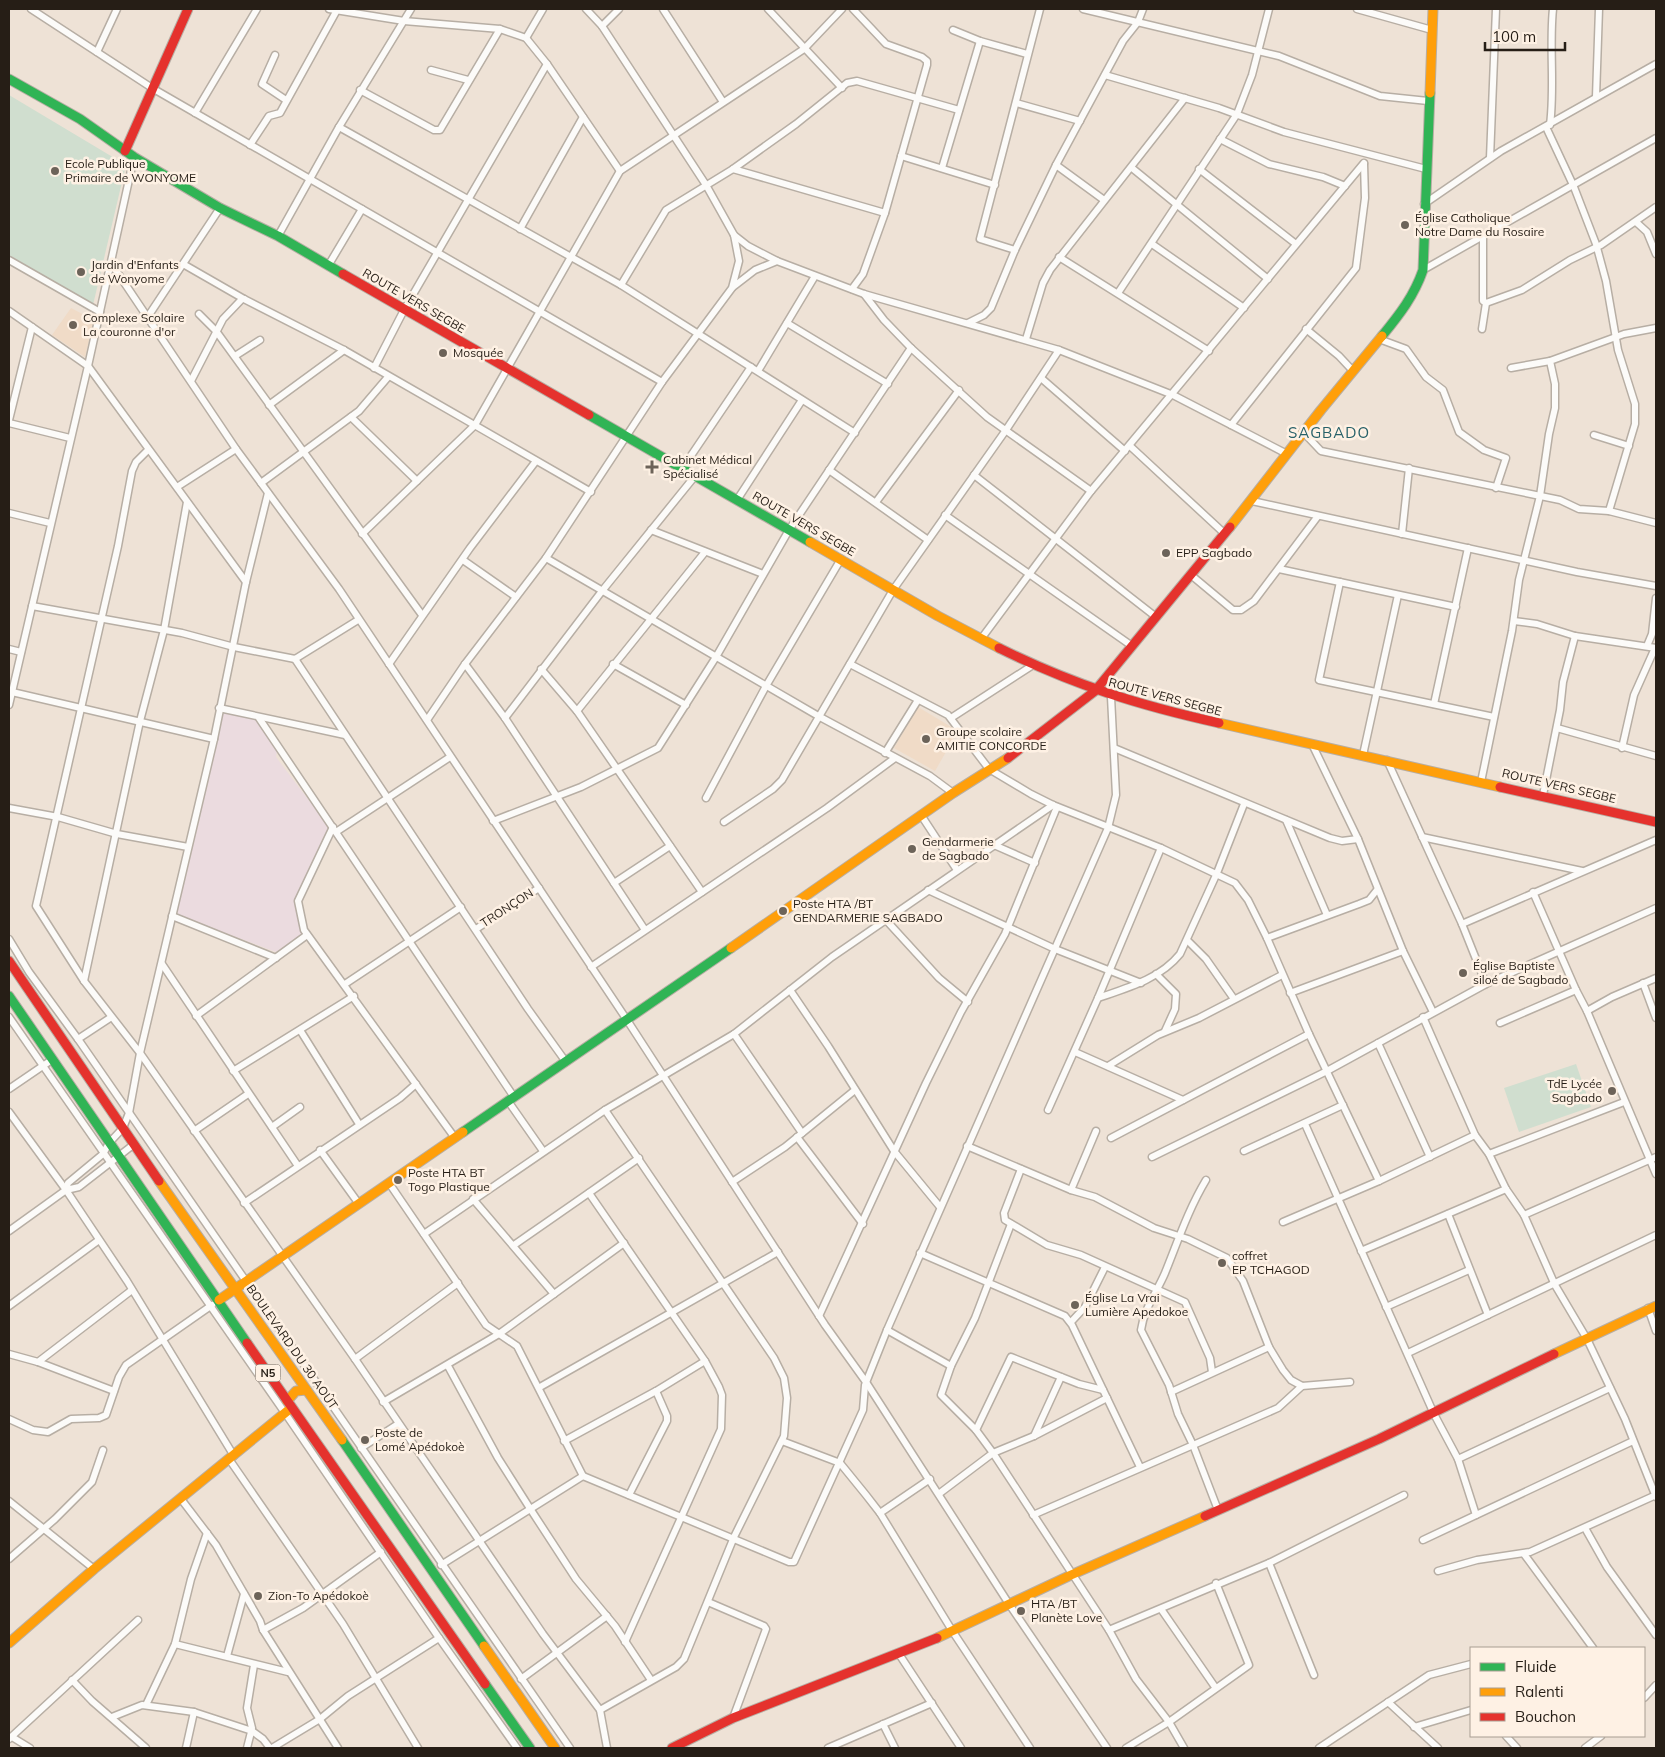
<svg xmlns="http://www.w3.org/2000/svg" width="1665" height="1757" font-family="Mulish,sans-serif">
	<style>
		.commercial { fill: #ebdbdf }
		.built { fill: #f0dbc7 }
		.green { fill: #d0decf }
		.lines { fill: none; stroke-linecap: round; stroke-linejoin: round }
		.street-casing { stroke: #b7aea4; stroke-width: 9 }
		.fast-casing { stroke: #b7aea4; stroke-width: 11 }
		.slow-casing { stroke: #b7aea4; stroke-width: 11 }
		.jam-casing { stroke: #b7aea4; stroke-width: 11 }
		.street { stroke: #fcfbf9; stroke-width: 6 }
		.fast { stroke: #30b455; stroke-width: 9 }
		.slow { stroke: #ff9f0a; stroke-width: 9 }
		.jam { stroke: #e5322d; stroke-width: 9 }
		.poi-dot { fill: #6c6359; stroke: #fef1e4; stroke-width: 2 }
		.labels { text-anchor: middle; stroke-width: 5; stroke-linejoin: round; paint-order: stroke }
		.shield { fill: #fef1e4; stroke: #675d54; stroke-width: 1 }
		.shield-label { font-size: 11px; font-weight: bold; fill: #261e16 }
		.poi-label { font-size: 12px; fill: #261e16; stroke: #fef1e4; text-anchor: start }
		.street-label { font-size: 12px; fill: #261e16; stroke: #fef1e4 }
		.quarter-label { font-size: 15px; letter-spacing: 1px; fill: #286169; stroke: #fef1e4 }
	</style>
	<rect width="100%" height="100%" fill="#eee2d6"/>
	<path class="commercial" d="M219,711L258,718L277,751L276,757L329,827L296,899L303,934L276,952L177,915Z"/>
	<g class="built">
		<path d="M71,308L94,320L85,357L52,335Z"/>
		<path d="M918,707L958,731L935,771L894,748Z"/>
	</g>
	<g class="green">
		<path d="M9,95L126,165L93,305L9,255Z"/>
		<path d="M1576,1064L1591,1107L1519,1132L1504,1088Z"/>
	</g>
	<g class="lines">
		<g class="street-casing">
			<g id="street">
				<path d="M31,9L152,88L662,382"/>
				<path d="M329,9L404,21L500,29L526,38L547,64L620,171"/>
				<path d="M586,9L602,26L706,185L734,235L748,246L777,261L864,294L1059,350L1173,395L1287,454"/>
				<path d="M663,9L723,102"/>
				<path d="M768,9L842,88"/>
				<path d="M1083,9L1279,56L1380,96L1428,101"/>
				<path d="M1357,9L1432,30"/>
				<path d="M602,26L619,9"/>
				<path d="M953,30L980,41L1027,54"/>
				<path d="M526,38L543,9"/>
				<path d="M97,52L117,9"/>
				<path d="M275,55L262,84L286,100"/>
				<path d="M431,70L468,80"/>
				<path d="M1105,75L1219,108L1284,132L1426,169"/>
				<path d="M360,90L434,130H440L500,29"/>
				<path d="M1596,97L1599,9"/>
				<path d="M1016,103L1080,121"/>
				<path d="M195,113L257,9"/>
				<path d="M1550,125C1555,86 1549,47 1553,9"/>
				<path d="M339,127L621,285L855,433"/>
				<path d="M1546,127L1574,187L1596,244L1606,281L1618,350L1635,404V424L1609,511"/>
				<path d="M1220,139L1269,164L1323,177L1345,186"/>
				<path d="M250,145L269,116L280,113L337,10"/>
				<path d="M901,156L995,185"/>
				<path d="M1490,158L1496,9"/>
				<path d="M1056,165L1104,200"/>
				<path d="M942,168L980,41"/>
				<path d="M1132,168L1268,279"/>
				<path d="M733,169L885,213"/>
				<path d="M1199,169L1296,244"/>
				<path d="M1424,204L1501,151L1656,64"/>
				<path d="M1636,222L1647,232L1656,254"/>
				<path d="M520,229L583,117"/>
				<path d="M278,236L339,127L411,9"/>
				<path d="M1152,244L1244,308"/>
				<path d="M1015,250L980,239L1040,9"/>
				<path d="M1059,257L1209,351"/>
				<path d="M9,260L100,312"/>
				<path d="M111,263L236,449L339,589L627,1020L825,1325L866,1382L1009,1604L1107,1748"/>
				<path d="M183,264L244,299L344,350L591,492"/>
				<path d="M328,266L362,209"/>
				<path d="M1423,270L1656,138"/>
				<path d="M621,285L666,210L733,169L796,124L847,83L857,81L959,110"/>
				<path d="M733,287L755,270L777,261"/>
				<path d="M852,289L863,274L885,213L927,65V61L922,57L886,44L853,9"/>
				<path d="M1118,293L1237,114L1252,75L1269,9"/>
				<path d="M864,294L884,320L911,348L987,417L1091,491"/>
				<path d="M1486,303L1522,290L1570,260L1601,245L1656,207"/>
				<path d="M9,311L88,366L246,582"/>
				<path d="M199,314L216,331L422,615"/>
				<path d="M147,318L220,208"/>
				<path d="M787,323L888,384"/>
				<path d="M968,323L984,315L991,308L1015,250L1056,165L1123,41L1138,22L1143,9"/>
				<path d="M1306,329L1339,356L1353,371"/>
				<path d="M1482,329L1486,303L1483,301V237"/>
				<path d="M1026,339L1043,283L1050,270L1185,98"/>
				<path d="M1379,339L1406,349L1426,377L1443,390L1459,432L1484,450L1506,458L1496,488"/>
				<path d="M235,356L260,340"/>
				<path d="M374,368L404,310L547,64"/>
				<path d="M1511,368L1550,361"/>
				<path d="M758,371L815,276"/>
				<path d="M1041,378L1125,451"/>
				<path d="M191,381L223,319L242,299H244"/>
				<path d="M269,405L344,350"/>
				<path d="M351,417L417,481"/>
				<path d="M9,420L32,327"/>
				<path d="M9,423L70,438"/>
				<path d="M1231,425L1356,268L1365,198L1364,164"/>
				<path d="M1304,433L1321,451L1560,500L1579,509L1609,511L1656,523"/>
				<path d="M1594,435L1629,446"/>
				<path d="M1130,446L1225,534"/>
				<path d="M148,450L136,462L132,471L118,546L36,906L84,981L140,1053L355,1359L543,1634L600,1710L607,1748"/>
				<path d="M682,469L751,367"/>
				<path d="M829,470L928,540"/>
				<path d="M974,475L1156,617"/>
				<path d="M261,483L359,411L388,377"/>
				<path d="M177,487L236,449"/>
				<path d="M737,500L802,400"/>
				<path d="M1252,501L1577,572L1656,586"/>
				<path d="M876,502L959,390"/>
				<path d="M9,513L50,523"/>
				<path d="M945,515L1132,646"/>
				<path d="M651,530L763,574"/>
				<path d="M362,534L475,425L620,171L804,49L842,9"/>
				<path d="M1402,534L1409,468"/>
				<path d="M546,558L820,717L930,776L953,793"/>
				<path d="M463,560L516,597"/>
				<path d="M1279,569L1456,607"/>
				<path d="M1191,575L1233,610H1241L1254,601L1318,516"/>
				<path d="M1340,582L1319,680L1494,717"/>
				<path d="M32,606L182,633L234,647L295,659L358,620"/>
				<path d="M1514,621L1537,624L1575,636L1656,648"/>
				<path d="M981,639L1091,491L1364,163"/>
				<path d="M1647,646L1652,634L1656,598"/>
				<path d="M9,649L21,652"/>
				<path d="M295,659L528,1009L566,1062"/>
				<path d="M389,664L470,548L536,461"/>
				<path d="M465,664L505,718L645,930"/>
				<path d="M613,664L686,705"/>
				<path d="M850,664L948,715L989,769L1031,794L1053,805L1161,848L1235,883L1248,900L1267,938L1309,1034L1379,1181"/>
				<path d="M541,669L577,711L702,892"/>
				<path d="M12,692L214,739"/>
				<path d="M1434,704L1468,548"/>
				<path d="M9,705L88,366L134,157"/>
				<path d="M219,708L345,735"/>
				<path d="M577,711L705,552"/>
				<path d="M259,718L514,1097"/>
				<path d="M505,718L602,591L695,476"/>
				<path d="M951,718L1033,665"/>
				<path d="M427,720L465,664L546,558L662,382L732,288L739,261L734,235"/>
				<path d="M1557,728L1656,756"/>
				<path d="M1312,744L1358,839L1403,951L1433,1012"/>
				<path d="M1114,748L1330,838L1342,841L1358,839"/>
				<path d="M1622,748L1634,695L1655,648"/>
				<path d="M885,753L918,700"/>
				<path d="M1363,755L1398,595"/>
				<path d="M1387,760L1462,924L1486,984"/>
				<path d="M1481,782L1512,631L1519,580L1540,496L1549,434L1555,408V384L1550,361L1624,334L1656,328"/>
				<path d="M1543,795L1560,710L1563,682L1575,636"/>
				<path d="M706,798L766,686L841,559"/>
				<path d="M9,808L58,817L117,834L188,847"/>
				<path d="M921,815L957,870"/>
				<path d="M1286,820L1327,915"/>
				<path d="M493,821L581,787L658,748L716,657L789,530L911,348"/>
				<path d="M724,822L773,789L782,780L893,590L1006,430L1059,350"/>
				<path d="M333,827L298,901L304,930L455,1138"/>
				<path d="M336,832L450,757"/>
				<path d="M1422,837L1582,871"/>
				<path d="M994,845L1035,863"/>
				<path d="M614,883L670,846"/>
				<path d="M928,890L1055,949L1141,983"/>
				<path d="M1533,892L1576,990L1587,1011L1656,1174"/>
				<path d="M172,916L276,958"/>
				<path d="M885,919L939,978L968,1002"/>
				<path d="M1462,924L1656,840"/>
				<path d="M476,929L539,888"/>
				<path d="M1267,938L1359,904L1369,900L1377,890"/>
				<path d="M9,939L29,972L78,1039L570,1748"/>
				<path d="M1188,941L1206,959L1234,999"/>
				<path d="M162,964L298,1166"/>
				<path d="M591,967L827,808L895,758"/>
				<path d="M1156,974L1176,994L1175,1009L1165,1031"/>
				<path d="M84,981L140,721L164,630L187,502"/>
				<path d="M1643,983L1656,1018"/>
				<path d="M345,984L461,907"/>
				<path d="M790,990L828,1046L894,1151L940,1207"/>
				<path d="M1290,993L1403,951"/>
				<path d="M1098,998C1127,988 1160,979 1180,954L1217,873L1244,804"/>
				<path d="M1587,1011L1612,997L1656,978"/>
				<path d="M196,1016L307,935"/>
				<path d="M9,1017L285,1413L439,1638L517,1748"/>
				<path d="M1423,1017L1475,1135L1489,1154L1506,1189L1524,1215L1555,1285L1587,1339L1625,1419L1656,1497"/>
				<path d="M1500,1023L1576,990"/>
				<path d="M300,1030L359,1124"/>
				<path d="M734,1034L802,1133"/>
				<path d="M78,1039L110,1018"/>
				<path d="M1378,1043L1430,1157"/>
				<path d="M1075,1052L1183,1100"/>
				<path d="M1108,1066L1158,1035L1199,1018L1282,975"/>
				<path d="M233,1071L354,996"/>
				<path d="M9,1089L53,1059"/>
				<path d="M508,1101L543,1151"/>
				<path d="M1048,1110L1098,998L1161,848"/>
				<path d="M9,1112L66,1190L127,1281L234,1456"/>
				<path d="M1305,1124L1434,1414L1458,1459L1476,1515"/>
				<path d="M272,1127L300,1107"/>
				<path d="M194,1131L248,1094"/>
				<path d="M797,1137L863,1224"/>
				<path d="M1111,1138L1309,1034"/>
				<path d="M967,1146L1071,1190L1095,1197L1154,1228L1188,1239L1227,1258L1243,1281L1269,1347L1283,1370L1291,1380L1302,1386"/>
				<path d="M320,1150L359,1204"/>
				<path d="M1244,1151L1343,1105"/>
				<path d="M1489,1154L1624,1102"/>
				<path d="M1152,1157L1327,1071L1486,984L1656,908"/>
				<path d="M1021,1169L1004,1213L1005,1220L1047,1245L1081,1255L1185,1302L1210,1358L1212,1372"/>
				<path d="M1206,1180C1188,1210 1178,1241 1165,1273C1157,1292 1144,1308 1141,1330L1169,1385L1178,1414L1193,1445L1218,1510"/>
				<path d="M732,1182L785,1147L855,1090"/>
				<path d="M389,1183L486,1325L517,1346L583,1476"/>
				<path d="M66,1190L68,1183L103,1154L109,1143L123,1128L129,1113L140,1053L214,739L246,582L268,493"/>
				<path d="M1071,1190L1096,1131"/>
				<path d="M589,1193L705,1361L719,1387L722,1395L721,1429L625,1642"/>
				<path d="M473,1199L554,1294"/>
				<path d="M244,1203L400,1098L416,1084"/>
				<path d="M1448,1214L1488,1315"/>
				<path d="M1524,1215L1656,1157"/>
				<path d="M1283,1222L1379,1181L1475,1135"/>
				<path d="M1011,1224L975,1318L951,1366L941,1395L976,1430L993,1453L1109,1630L1136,1679L1169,1722L1184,1748"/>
				<path d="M9,1231L66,1190L79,1187L133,1145"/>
				<path d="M424,1234L605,1110L734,1034L832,957L1053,805"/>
				<path d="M514,1245L639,1158"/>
				<path d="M1361,1251L1506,1189"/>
				<path d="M920,1253L1065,1316L1072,1325L1140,1467"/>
				<path d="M9,1306L99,1240"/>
				<path d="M1386,1307L1469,1270"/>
				<path d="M1648,1308L1656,1331"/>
				<path d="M819,1316L926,1083L961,1012L1005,934L1057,807"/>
				<path d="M1071,1322L1085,1307L1105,1267"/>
				<path d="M887,1330L951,1366"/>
				<path d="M1408,1353L1656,1235"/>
				<path d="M9,1354L38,1362L132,1290"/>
				<path d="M355,1359L458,1283"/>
				<path d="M38,1362L114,1391"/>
				<path d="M448,1366L498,1458L531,1510L576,1579L615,1626L651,1680"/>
				<path d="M540,1387L778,1252"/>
				<path d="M1171,1392L1269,1347"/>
				<path d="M383,1402L499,1334L624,1243"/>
				<path d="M9,1419L33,1430L48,1432L71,1419L99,1418L106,1415L119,1377L126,1365L212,1305"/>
				<path d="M976,1430L1011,1357L1079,1384L1103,1390"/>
				<path d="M1034,1436L1061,1377"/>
				<path d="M564,1441L656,1391L705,1361"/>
				<path d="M782,1441L840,1463L866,1495L880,1513L953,1632L1030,1748"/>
				<path d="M361,1448L398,1424"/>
				<path d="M229,1459L343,1624L418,1748"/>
				<path d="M1458,1459L1610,1388"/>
				<path d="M940,1493L993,1453L1034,1436L1107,1398"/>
				<path d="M629,1495L667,1421V1416L656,1391"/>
				<path d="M181,1499L216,1545L260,1621L263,1630L338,1748"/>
				<path d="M9,1501L94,1569"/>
				<path d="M880,1513L930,1479"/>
				<path d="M1033,1515L1278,1408L1302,1386L1350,1382"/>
				<path d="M1585,1528L1607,1567L1656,1635"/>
				<path d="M1423,1540L1633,1441"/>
				<path d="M1524,1554L1593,1648"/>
				<path d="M9,1559L55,1519L92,1482L103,1450"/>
				<path d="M1269,1563L1314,1675"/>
				<path d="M441,1565L583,1476L789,1562H794L863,1410L865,1385L887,1330L1108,828L1116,795L1111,697"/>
				<path d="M1438,1571L1477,1560L1530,1552L1656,1495"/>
				<path d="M708,1602L764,1626L766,1629L733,1718"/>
				<path d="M1161,1609L1215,1687"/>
				<path d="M263,1630L303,1608L381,1552"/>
				<path d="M1109,1630L1269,1563L1404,1495"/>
				<path d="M175,1644L288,1672"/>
				<path d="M899,1654L961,1748"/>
				<path d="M227,1656L244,1594"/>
				<path d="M521,1679L607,1616"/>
				<path d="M72,1680L92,1701L146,1748"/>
				<path d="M1644,1698L1656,1685"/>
				<path d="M1388,1702L1438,1748"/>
				<path d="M146,1705L175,1644L191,1579L207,1533"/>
				<path d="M600,1710L676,1667L684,1659L734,1537L784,1436L787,1398L784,1378L774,1358L605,1110"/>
				<path d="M112,1717L142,1705L194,1712L252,1731L263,1739L270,1748"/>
				<path d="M883,1724L895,1748"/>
				<path d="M1414,1727L1471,1710"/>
				<path d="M1506,1736L1517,1748"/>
				<path d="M12,1737L30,1748"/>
				<path d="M9,1739L138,1620"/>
				<path d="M186,1748L194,1712"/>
				<path d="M247,1748L252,1728L247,1708L254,1665"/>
				<path d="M272,1748L320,1719L348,1696L439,1638"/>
				<path d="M828,1748L932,1703"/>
				<path d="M1126,1748L1169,1722L1249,1665L1216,1583"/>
				<path d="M1319,1748L1429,1675L1471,1664"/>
				<path d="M1585,1748L1601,1736"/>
			</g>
		</g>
		<g class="fast-casing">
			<g id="fast">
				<path d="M9,79L80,119L134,157L220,208L278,236L343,274"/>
				<path d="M1382,336C1400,314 1414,296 1423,270L1430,93"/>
				<path d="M589,415L810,542"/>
				<path d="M9,996L247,1343"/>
				<path d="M463,1132L731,948"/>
				<path d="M342,1440L484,1646"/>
				<path d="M485,1684L530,1748"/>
			</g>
		</g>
		<g class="slow-casing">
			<g id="slow">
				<path d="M1430,93L1433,9"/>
				<path d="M1230,527L1321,410L1382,336"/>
				<path d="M810,542L938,616L999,648"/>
				<path d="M1219,723L1500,787"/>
				<path d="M731,948L953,793L1008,758"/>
				<path d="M159,1181L342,1440"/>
				<path d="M219,1300L463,1132"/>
				<path d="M1554,1354L1656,1306"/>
				<path d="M287,1401L296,1391L306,1390"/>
				<path d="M937,1638L1071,1575L1205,1516"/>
				<path d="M9,1643L94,1569L291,1408"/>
				<path d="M484,1646L555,1748"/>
			</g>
		</g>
		<g class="jam-casing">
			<g id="jam">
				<path d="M125,151L188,9"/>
				<path d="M343,274L589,415"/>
				<path d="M999,648C1074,685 1138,705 1219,723"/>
				<path d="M1008,758L1095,691L1230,527"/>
				<path d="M1500,787L1656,822"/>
				<path d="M9,961L159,1181"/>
				<path d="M247,1343L485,1684"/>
				<path d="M1205,1516L1379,1439L1554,1354"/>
				<path d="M672,1748L733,1718L937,1638"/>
			</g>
		</g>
		<use href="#street" class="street"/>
		<use href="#fast" class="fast"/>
		<use href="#slow" class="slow"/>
		<use href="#jam" class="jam"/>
	</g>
	<g class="poi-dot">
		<circle cx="55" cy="171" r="5"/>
		<circle cx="1405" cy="225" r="5"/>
		<circle cx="81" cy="272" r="5"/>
		<circle cx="73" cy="325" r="5"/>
		<circle cx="443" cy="353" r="5"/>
		<path d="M649.5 459.5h5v5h5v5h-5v5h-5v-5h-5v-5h5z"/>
		<circle cx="1166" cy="553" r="5"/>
		<circle cx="926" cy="739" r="5"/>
		<circle cx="912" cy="849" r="5"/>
		<circle cx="783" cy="911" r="5"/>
		<circle cx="1463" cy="973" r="5"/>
		<circle cx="1612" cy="1091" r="5"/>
		<circle cx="398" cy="1180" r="5"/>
		<circle cx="1222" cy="1263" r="5"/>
		<circle cx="1075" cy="1305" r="5"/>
		<circle cx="365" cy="1440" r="5"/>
		<circle cx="258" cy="1596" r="5"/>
		<circle cx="1021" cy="1611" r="5"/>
	</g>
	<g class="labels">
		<rect class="shield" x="255.5" y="1364.5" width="25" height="17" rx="4"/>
		<g class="shield-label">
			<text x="268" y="1377">N5</text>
		</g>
		<g class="poi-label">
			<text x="65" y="168">Ecole Publique<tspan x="65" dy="14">Primaire de WONYOME</tspan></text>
			<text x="1415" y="222">Église Catholique<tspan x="1415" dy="14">Notre Dame du Rosaire</tspan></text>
			<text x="91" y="269">Jardin d'Enfants<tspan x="91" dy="14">de Wonyome</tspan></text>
			<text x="83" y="322">Complexe Scolaire<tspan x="83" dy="14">La couronne d'or</tspan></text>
			<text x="453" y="357">Mosquée</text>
			<text x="663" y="464">Cabinet Médical<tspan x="663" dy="14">Spécialisé</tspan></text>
			<text x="1176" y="557">EPP Sagbado</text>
			<text x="936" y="736">Groupe scolaire<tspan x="936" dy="14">AMITIE CONCORDE</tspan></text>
			<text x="922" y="846">Gendarmerie<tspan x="922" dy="14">de Sagbado</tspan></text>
			<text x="793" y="908">Poste HTA /BT<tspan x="793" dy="14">GENDARMERIE SAGBADO</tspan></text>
			<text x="1473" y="970">Église Baptiste<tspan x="1473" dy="14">siloé de Sagbado</tspan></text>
			<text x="1602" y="1088" text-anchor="end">TdE Lycée<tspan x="1602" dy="14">Sagbado</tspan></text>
			<text x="408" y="1177">Poste HTA BT<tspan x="408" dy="14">Togo Plastique</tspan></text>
			<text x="1232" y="1260">coffret<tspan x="1232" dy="14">EP TCHAGOD</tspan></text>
			<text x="1085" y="1302">Église La Vrai<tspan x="1085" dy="14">Lumière Apedokoe</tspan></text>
			<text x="375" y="1437">Poste de<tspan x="375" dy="14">Lomé Apédokoè</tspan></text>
			<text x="268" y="1600">Zion-To Apédokoè</text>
			<text x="1031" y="1608">HTA /BT<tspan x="1031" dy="14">Planète Love</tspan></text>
		</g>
		<g class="street-label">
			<text transform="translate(414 301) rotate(30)" y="4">ROUTE VERS SEGBE</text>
			<text transform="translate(804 524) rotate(30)" y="4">ROUTE VERS SEGBE</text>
			<text transform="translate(1165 697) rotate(15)" y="4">ROUTE VERS SEGBE</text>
			<text transform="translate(1559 786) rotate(13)" y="4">ROUTE VERS SEGBE</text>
			<text transform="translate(507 908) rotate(-33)" y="4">TRONÇON</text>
			<text transform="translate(292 1347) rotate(55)" y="4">BOULEVARD DU 30 AOÛT</text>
		</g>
		<g class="quarter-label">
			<text x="1329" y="438">SAGBADO</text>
		</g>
	</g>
	<rect width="1665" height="1757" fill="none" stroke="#261e16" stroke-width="20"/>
	<rect x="1470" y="1647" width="175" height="90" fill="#fef1e4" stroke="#a89d92"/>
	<rect x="1480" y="1663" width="25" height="8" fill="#30b455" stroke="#a89d92"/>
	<text x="1515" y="1672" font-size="15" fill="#261e16">Fluide</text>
	<rect x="1480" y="1688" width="25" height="8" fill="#ff9f0a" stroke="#a89d92"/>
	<text x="1515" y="1697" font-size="15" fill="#261e16">Ralenti</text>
	<rect x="1480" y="1713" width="25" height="8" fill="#e5322d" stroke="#a89d92"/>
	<text x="1515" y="1722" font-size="15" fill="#261e16">Bouchon</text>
	<path d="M1485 42v8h80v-8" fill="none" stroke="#261e16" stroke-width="2.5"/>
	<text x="1492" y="42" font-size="15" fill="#261e16" stroke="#fef1e4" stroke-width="4" paint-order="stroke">100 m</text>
</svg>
